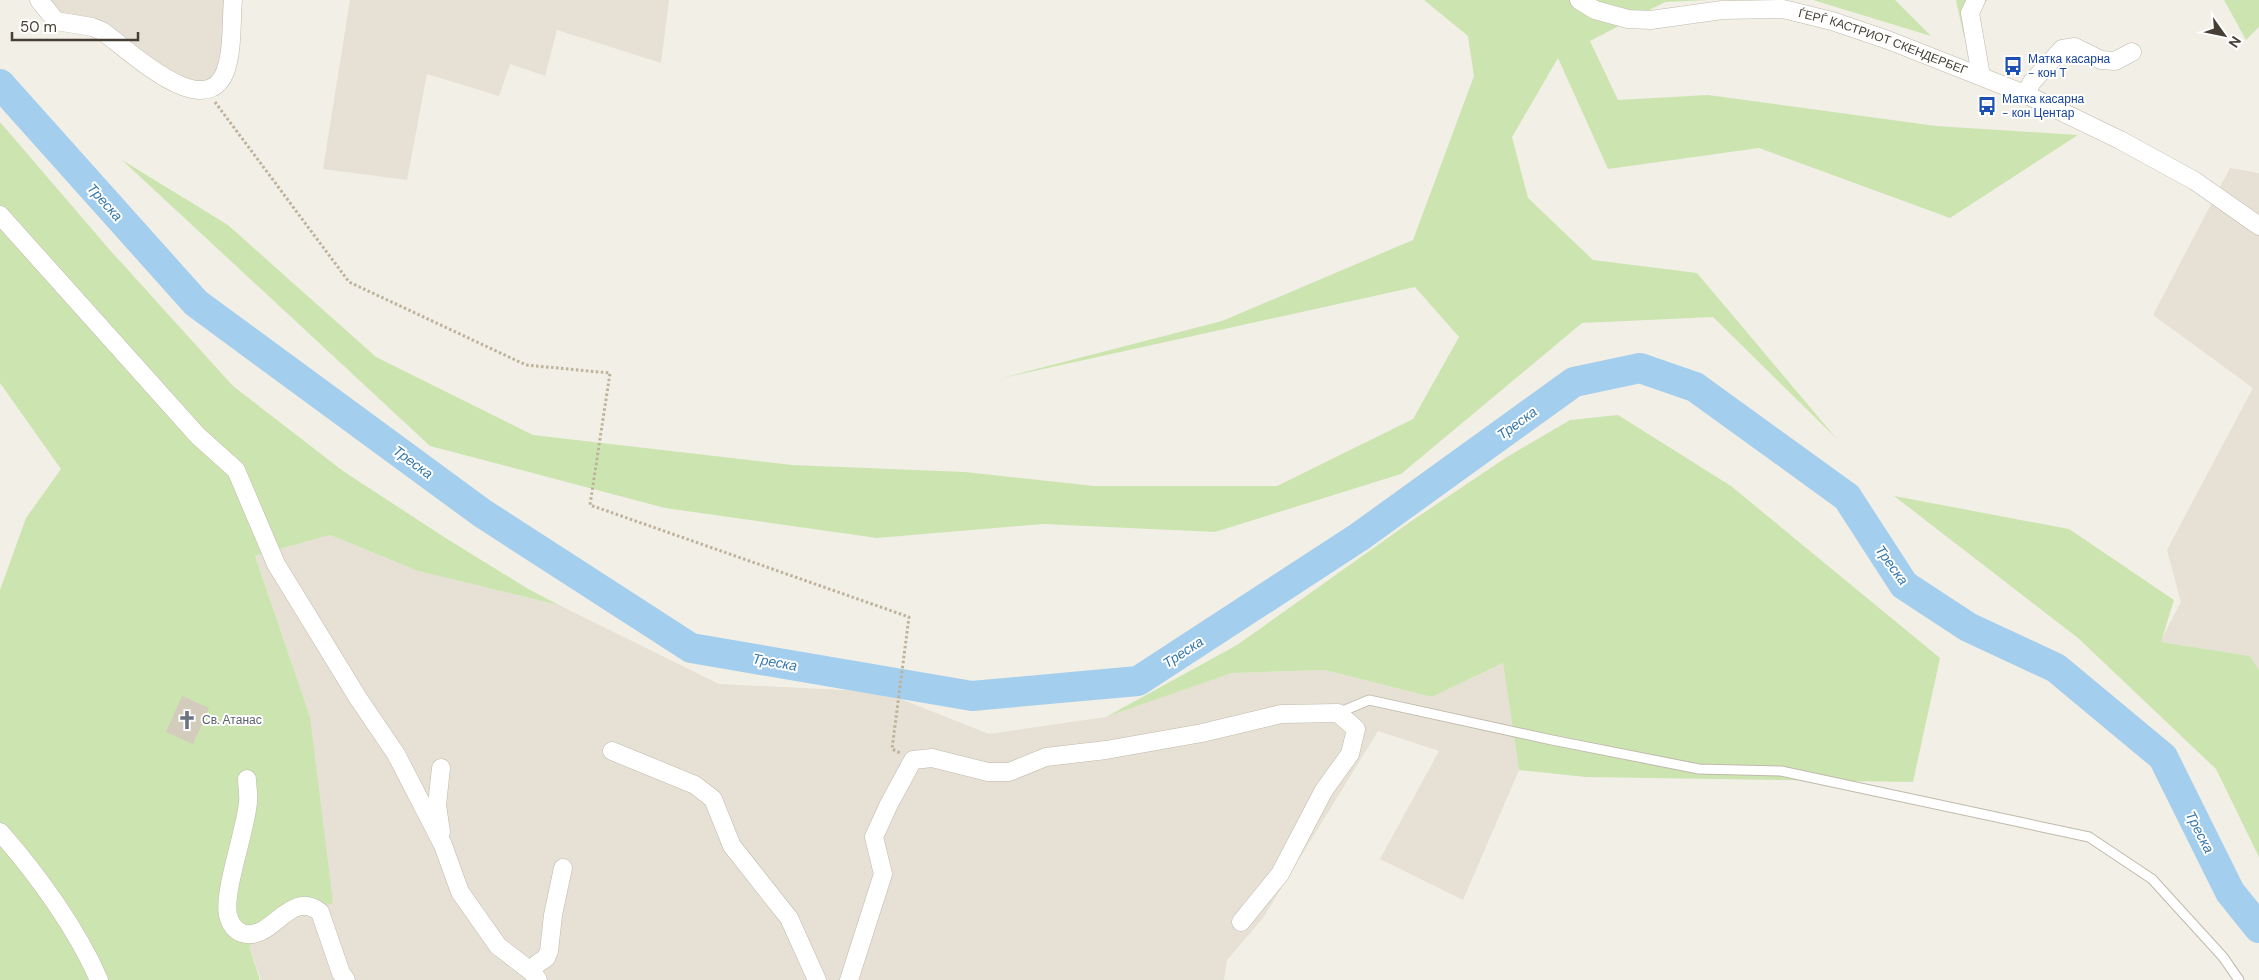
<svg xmlns="http://www.w3.org/2000/svg" width="2259" height="980" font-family="'DM Sans',sans-serif">
	<style>
		.residential { fill: #e6e1d4 }
		.green { fill: #cce5b0 }
		.lines { fill: none; stroke-linecap: round; stroke-linejoin: round }
		.river { stroke: #a4ceed; stroke-width: 30 }
		.building { fill: #d3cbbc }
		.service-casing { stroke: #c0b9ac; stroke-width: 11 }
		.minor-casing { stroke: #c0b9ac; stroke-width: 19 }
		.path { stroke: #beb29b; stroke-width: 3; stroke-dasharray: 2.5 2.5; stroke-linecap: butt }
		.service { stroke: #fff; stroke-width: 9 }
		.minor { stroke: #fff; stroke-width: 18 }
		.labels { text-anchor: middle; stroke-width: 4; stroke-linejoin: round; paint-order: stroke }
		.street-label { font-size: 12px; fill: #453f36; stroke: #fff }
		.transit-label { font-size: 12px; fill: #164399; stroke: #fff; text-anchor: start }
		.worship-label { font-size: 12px; fill: #5b616d; stroke: #fff; text-anchor: start }
		.water-label { font-size: 14px; font-style: italic; fill: #3477ac; stroke: #fff }
	</style>
	<rect width="100%" height="100%" fill="#f2efe6"/>
	<g class="residential">
		<path d="M39,0H233L228,63L202,90L128,52L66,24Z"/>
		<path d="M350,0H669L661,63L557,30L545,76L510,64L499,96L427,74L407,180L323,169Z"/>
		<path d="M2230,168L2259,173V670L2250,656L2160,642L2181,602L2167,550L2253,388L2153,315Z"/>
		<path d="M330,535L418,571L559,605L719,684L883,692L989,734L1106,717L1232,673L1325,670L1432,697L1503,663L1519,770L1463,900L1380,859L1439,751L1378,731L1263,918L1227,960L1224,980H261L249,946L303,912L310,717L255,556Z"/>
	</g>
	<g class="green">
		<path d="M1424,0H1709L1665,2L1590,41L1618,100L1708,95L1936,126L2078,135L1950,218L1759,148L1608,169L1558,58L1512,137L1528,198L1593,260L1697,273L1836,438L1713,317L1582,323L1401,474L1215,532L1043,524L877,538L665,508L430,446L122,160L228,225L376,357L533,435L792,465L965,472L1094,486H1277L1413,419L1459,337L1415,287L1002,378L1222,321L1413,240L1474,76L1468,36Z"/>
		<path d="M1813,0H1895L1931,36Z"/>
		<path d="M1956,0H1987L1964,37Z"/>
		<path d="M2224,0H2259V27L2246,40Z"/>
		<path d="M0,122L109,249L233,386L343,471L444,537L530,590L559,605L418,571L330,535L255,556L310,717L333,903L303,912L249,946L260,980H0V590L26,518L61,469L0,383Z"/>
		<path d="M1618,415L1731,486L1940,658L1913,782L1586,777L1519,770L1503,663L1432,697L1325,670L1232,673L1106,717L1237,645L1413,520L1507,457L1570,420Z"/>
		<path d="M1894,496L2069,529L2174,600L2161,642L2250,656L2259,670V857L2216,769L2078,638Z"/>
	</g>
	<g class="lines">
		<path class="river" d="M0,84L196,303L482,513L691,648L972,696L1138,681L1359,537L1574,382L1640,368L1695,387L1847,497L1904,585L1968,627L2056,668L2163,757L2230,892L2259,928"/>
	</g>
	<path class="building" d="M182,696L209,708L193,744L166,732Z"/>
	<g class="lines">
		<g class="service-casing">
			<path id="service" d="M1338,713L1369,700L1552,740L1699,769L1781,771L2089,837L2152,879L2223,957L2239,980"/>
		</g>
		<g class="minor-casing">
			<g id="minor">
				<path d="M39,0L56,21L92,27L102,31C128,49 213,133 228,62C233,42 231,20 233,0"/>
				<path id="s1" d="M1579,0L1595,10L1628,19L1651,20L1722,10L1783,9L1832,21L1888,40L2025,94L2120,140L2195,181L2259,226"/>
				<path d="M1976,0L1970,13L1981,76"/>
				<path d="M2025,94L2032,82L2062,49L2075,47L2101,60L2115,61L2132,52"/>
				<path d="M0,215L198,436L236,470L276,564L358,698L396,754L443,845L460,892L498,946L532,972L538,980"/>
				<path d="M612,751L695,785L713,799L732,846L789,918L817,980"/>
				<path d="M441,768L437,805L441,832"/>
				<path d="M247,779C247,786 249,795 248,802C246,830 223,891 228,915C230,923 234,930 242,933C272,943 289,888 320,912L341,973L346,980"/>
				<path d="M0,832C37,874 77,929 99,980"/>
				<path d="M532,972L537,964L546,958L549,951L553,915L563,868"/>
				<path d="M849,980L883,874L874,837L889,804L913,760L932,758L988,772H1009L1046,757L1106,750L1202,733L1281,714L1338,713L1356,729L1350,754L1324,790L1280,874L1241,922"/>
			</g>
		</g>
		<path class="path" d="M215,102L349,282L526,365L610,373L590,505L909,617L892,749L900,753"/>
		<use href="#service" class="service"/>
		<use href="#minor" class="minor"/>
	</g>
	<defs>
		<g id="bus-bare" transform="scale(1.5)"><path d="M-5-6H5V4H4V6H2V4H-2V6H-4V4H-5ZM-3.5-4V0h7V-4ZM-3.5 1.2v1.5H-2V1.2ZM2 1.2v1.5H3.5V1.2Z" fill="#1a4fb4" stroke="#fff" stroke-width="2.5" paint-order="stroke"/></g>
		<g id="church-bare" transform="scale(1.5)"><path d="M-1.2-6h2.4v3.5h3.3v2.4h-3.3V6h-2.4V-.1h-3.3v-2.4h3.3Z" fill="#6b7280" stroke="#fff" stroke-width="2.5" paint-order="stroke"/></g>
	</defs>
	<g fill-rule="evenodd">
		<use href="#bus-bare" x="2013" y="66"/>
		<use href="#bus-bare" x="1987" y="106"/>
		<use href="#church-bare" x="187" y="720"/>
	</g>
	<g class="labels">
		<g class="street-label">
			<text dy="4" stroke="none"><textPath href="#s1" startOffset="314">ЃЕРЃ КАСТРИОТ СКЕНДЕРБЕГ</textPath></text>
		</g>
		<g class="transit-label">
			<text x="2028" y="63">Матка касарна<tspan x="2028" dy="14">- кон Т</tspan></text>
			<text x="2002" y="103">Матка касарна<tspan x="2002" dy="14">- кон Центар</tspan></text>
		</g>
		<g class="worship-label">
			<text x="202" y="724">Св. Атанас</text>
		</g>
		<g class="water-label">
			<text transform="translate(105 202) rotate(48)" y="5">Треска</text>
			<text transform="translate(1517 423) rotate(-36)" y="5">Треска</text>
			<text transform="translate(413 462) rotate(36)" y="5">Треска</text>
			<text transform="translate(1892 565) rotate(54)" y="5">Треска</text>
			<text transform="translate(1183 652) rotate(-33)" y="5">Треска</text>
			<text transform="translate(775 662) rotate(10)" y="5">Треска</text>
			<text transform="translate(2200 832) rotate(63)" y="5">Треска</text>
		</g>
	</g>
	<g transform="translate(2224 35) rotate(123)" stroke="#ffffff" stroke-width="4" paint-order="stroke">
	<path d="M0-4L9 19L0 12L-9 19Z" fill="#453f36"/>
	<text y="-8" font-size="14" font-weight="bold" text-anchor="middle" fill="#453f36">N</text>
	</g>
	<path d="M12 32v8h126v-8" fill="none" stroke="#453f36" stroke-width="2.5"/>
	<text x="20" y="32" font-size="15" fill="#453f36" stroke="#ffffff" stroke-width="4" paint-order="stroke">50 m</text>
</svg>
